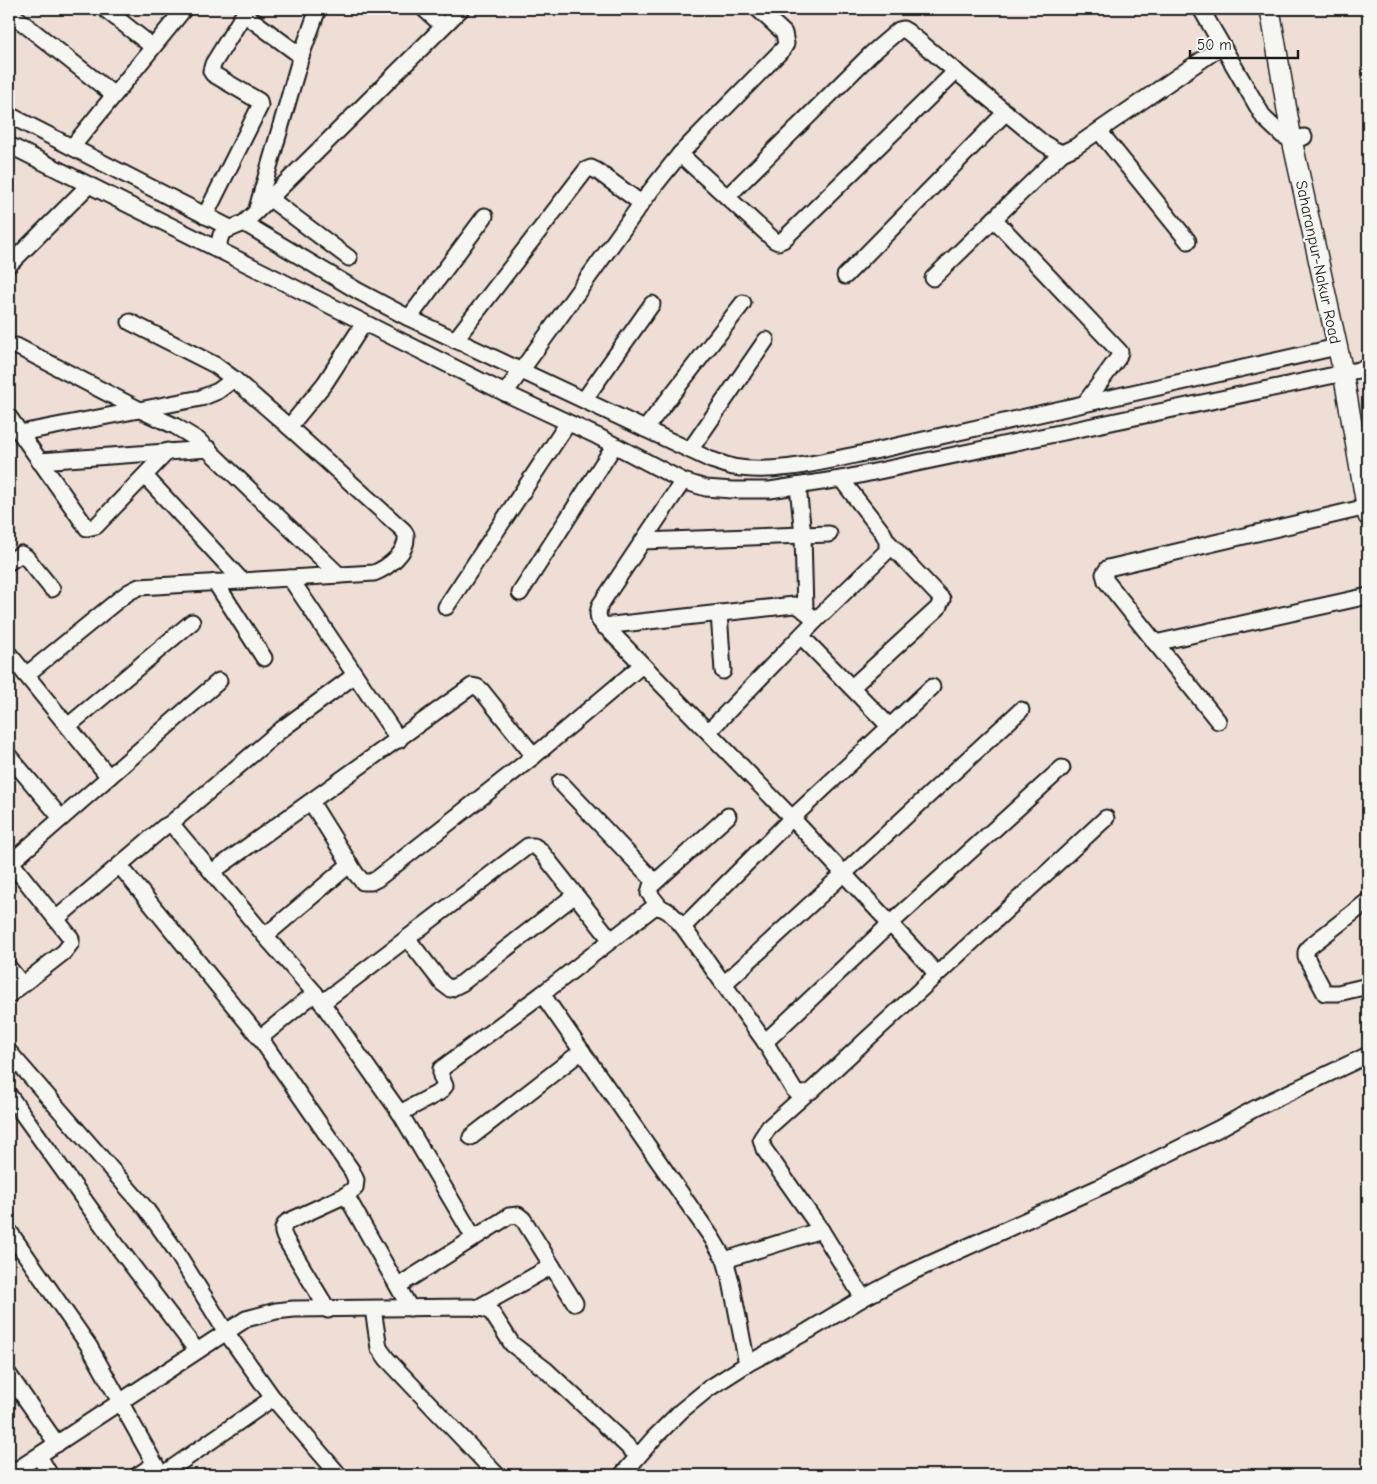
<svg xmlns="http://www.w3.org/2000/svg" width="1377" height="1484" font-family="'Comic Neue',sans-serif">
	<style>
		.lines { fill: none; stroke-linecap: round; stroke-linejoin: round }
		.minor-casing { stroke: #1c1c1c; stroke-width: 19 }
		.major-casing { stroke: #1c1c1c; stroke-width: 22 }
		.minor { stroke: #f6f6f2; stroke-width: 15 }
		.major { stroke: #f6f6f2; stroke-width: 19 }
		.labels { text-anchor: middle; stroke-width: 4.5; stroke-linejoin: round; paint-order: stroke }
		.street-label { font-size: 16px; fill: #1c1c1c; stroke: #f6f6f2 }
	</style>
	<rect width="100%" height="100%" fill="#eeded5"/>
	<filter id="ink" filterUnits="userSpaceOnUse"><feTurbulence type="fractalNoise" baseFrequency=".02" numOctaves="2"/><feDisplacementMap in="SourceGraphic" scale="10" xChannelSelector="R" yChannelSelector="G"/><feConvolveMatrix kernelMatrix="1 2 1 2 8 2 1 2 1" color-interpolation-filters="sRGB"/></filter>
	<g filter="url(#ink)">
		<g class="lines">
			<g class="minor-casing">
				<g id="minor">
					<path d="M105,9L153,47"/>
					<path d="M424,9L443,26"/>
					<path d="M1201,9L1264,118L1282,135L1292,140L1304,137"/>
					<path d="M9,12L114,95"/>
					<path d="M244,14L301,56"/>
					<path d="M9,115L230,228"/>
					<path d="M1099,131L1188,241"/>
					<path d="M9,145L505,393L597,436L683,481L706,488L732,490H770L841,479L1368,368"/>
					<path d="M72,147L184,9"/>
					<path d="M680,154L774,240L778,242L783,240L956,71"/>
					<path d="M727,197L871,54L899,30L903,29L908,32L1043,143L1053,149L1062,153L1075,147L1222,46"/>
					<path d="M269,198L349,258"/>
					<path d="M256,212L461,9"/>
					<path d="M205,216L260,106L259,101L213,74L211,71L213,64L247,9"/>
					<path d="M994,219L1120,352L1118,358L1085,403"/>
					<path d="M244,223L358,291L409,318L711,460C718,462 726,465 733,467C776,475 828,460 870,452L1337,347"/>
					<path d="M217,250L221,235L225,231L244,223L256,212L301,56L318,9"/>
					<path d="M9,265L89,185"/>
					<path d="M845,276L1006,112"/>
					<path d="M933,278L1062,153"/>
					<path d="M409,318L485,216"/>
					<path d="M455,340L586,170L591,168L597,171L641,203"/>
					<path d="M16,346L140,410L175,426L198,440L339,575"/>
					<path d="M505,393L652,189L680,154L783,49L786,44L784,33L758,9"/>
					<path d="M584,400L652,304"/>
					<path d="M9,417L87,528L96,526L168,451"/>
					<path d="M289,427L325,383L364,323"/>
					<path d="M645,429L743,303"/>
					<path d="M20,433L201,398L218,391L234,379"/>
					<path d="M1367,447H1368"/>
					<path d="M690,450L766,340"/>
					<path d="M39,461L209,449"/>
					<path d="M145,476L242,581"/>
					<path d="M683,481L600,605L598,613L599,620L792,818L683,927C675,918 667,906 654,907L542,994L712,1238L725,1260L731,1281L747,1364"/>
					<path d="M798,486L803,535L805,611"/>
					<path d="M643,541L829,534"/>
					<path d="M9,562L21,554L26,557L52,589"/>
					<path d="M290,578L399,740"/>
					<path d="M215,582L264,658"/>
					<path d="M520,593L614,446"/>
					<path d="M446,607L568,423"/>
					<path d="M719,613L723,671"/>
					<path d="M603,626L794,605L800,607L816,620"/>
					<path d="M801,636L890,727"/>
					<path d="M1155,643L1368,596"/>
					<path d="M9,654L109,777"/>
					<path d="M26,675L117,601L129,592L139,587L374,573C389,567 408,552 406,535L403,530L289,427L234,379L215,365L130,322"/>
					<path d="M852,687L938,608L942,599L938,595L887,541"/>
					<path d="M932,687L792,818L937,974"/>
					<path d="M1218,721L1106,581L1104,574L1108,568L1367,507"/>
					<path d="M68,726L192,622"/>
					<path d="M709,731L816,620L887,551V541L883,533L841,479"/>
					<path d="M9,756L61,818"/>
					<path d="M560,782L655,882"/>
					<path d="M311,802L356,874L363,882H371L377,879L534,756L642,665"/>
					<path d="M170,824L282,729L355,675"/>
					<path d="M9,860L71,938V943L64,952L9,995"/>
					<path d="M9,864L219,681"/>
					<path d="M120,866L260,1038L352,1171L356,1180L355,1188L346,1195L287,1222C281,1229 282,1232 286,1240L328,1310"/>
					<path d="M212,872L472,686L477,687L481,690L534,756"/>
					<path d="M1368,901L1309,947L1306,952V957L1325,993H1338L1368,986"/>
					<path d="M660,907L649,893L651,886L728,816"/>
					<path d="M56,919L164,827L170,824L174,827L265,936L315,993L400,1113L474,1238"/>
					<path d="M683,927L765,1042L794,1090C800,1095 804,1095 811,1091L1106,818"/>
					<path d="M265,936L350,864"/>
					<path d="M407,938L442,983L450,989L462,983L575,895"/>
					<path d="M9,968L22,984"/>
					<path d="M724,984L1021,710"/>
					<path d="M322,1003L528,846H534L540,850L611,940"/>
					<path d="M260,1038L315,993"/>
					<path d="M765,1042L891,923L1062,768"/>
					<path d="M9,1052L146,1209L174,1248L226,1332L273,1398L339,1475"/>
					<path d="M806,1094L769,1127L761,1139L764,1149L821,1230"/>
					<path d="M9,1095L115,1243L197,1351"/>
					<path d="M400,1113L440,1092L445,1086L441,1076V1069L542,994"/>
					<path d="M471,1137L582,1051"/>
					<path d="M346,1195L410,1308"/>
					<path d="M9,1231L89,1346L161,1475"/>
					<path d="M725,1260L821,1230L863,1298"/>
					<path d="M398,1286L509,1216L518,1215L523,1219L575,1303"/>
					<path d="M479,1307L552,1266"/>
					<path d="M373,1309L379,1348L387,1359L497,1475"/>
					<path d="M9,1375L57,1444"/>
					<path d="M39,1456L50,1475"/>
					<path d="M9,1475L246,1319L276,1311L294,1309L471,1307L485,1309L492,1313L512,1344L546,1370L638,1456"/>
					<path d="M138,1475L155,1464"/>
					<path d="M162,1475L273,1398"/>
					<path d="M622,1475L654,1438L681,1411L708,1389L747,1364L808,1331L863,1298L914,1271L1113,1181L1218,1129L1254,1109L1368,1055"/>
				</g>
			</g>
			<g class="major-casing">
				<path id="major" d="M1270,9L1292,140L1343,372L1368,516"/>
			</g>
			<use href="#minor" class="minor"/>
			<use href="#major" class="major"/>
		</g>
	</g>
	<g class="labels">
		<g class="street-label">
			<text transform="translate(1319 262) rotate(78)" y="6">Saharanpur-Nakur Road</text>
		</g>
	</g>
	<rect width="1377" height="1484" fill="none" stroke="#f6f6f2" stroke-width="30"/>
	<rect x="15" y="15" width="1347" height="1454" fill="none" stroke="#1c1c1c" stroke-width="2" filter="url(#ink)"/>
	<path d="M1190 50v8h108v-8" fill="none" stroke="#1c1c1c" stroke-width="2.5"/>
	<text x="1197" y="50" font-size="15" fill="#1c1c1c" stroke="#f6f6f2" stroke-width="4" paint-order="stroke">50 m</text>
</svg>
